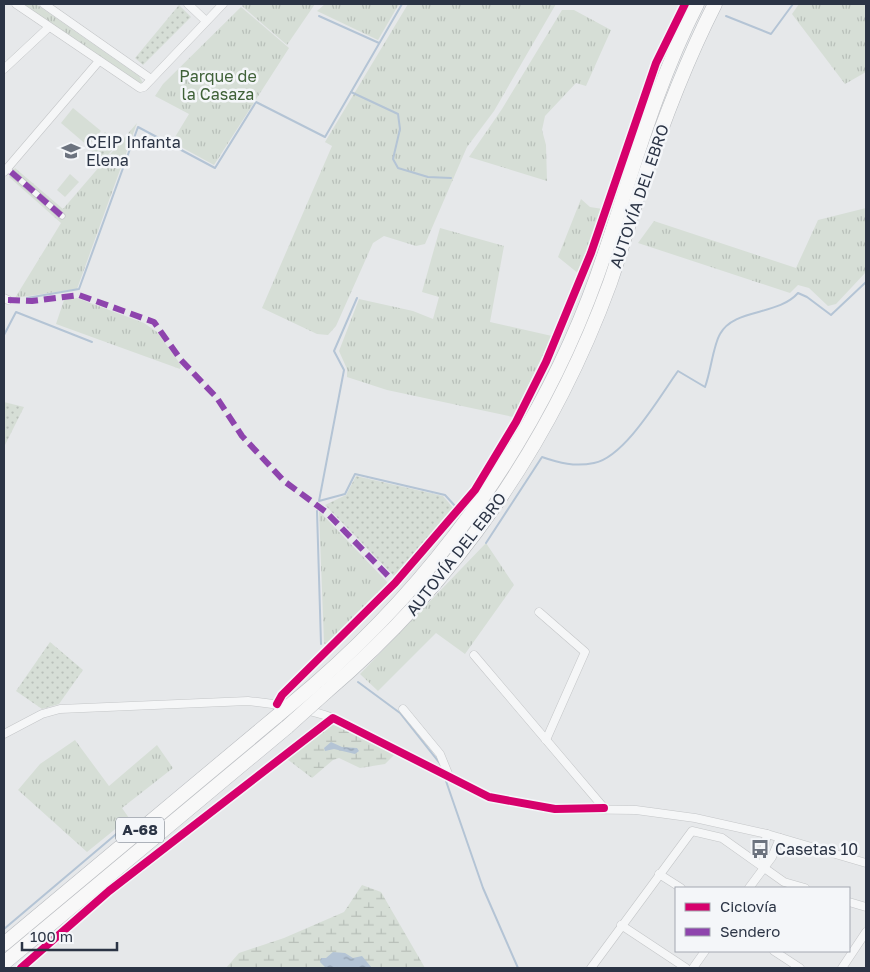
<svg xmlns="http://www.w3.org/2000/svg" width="870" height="972" font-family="'Golos Text',sans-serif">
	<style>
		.grass { fill: url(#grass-tufts) }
		.wetland { fill: url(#wetland-marsh) }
		.garden { fill: url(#garden-dots) }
		.pitch { fill: #d6ded6 }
		.water { fill: url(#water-ripples) }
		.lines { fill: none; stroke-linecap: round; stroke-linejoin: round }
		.stream { stroke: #b4c4d5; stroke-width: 2 }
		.pedestrian-casing { stroke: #c4c6c8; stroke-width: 7 }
		.minor-casing { stroke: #c4c6c8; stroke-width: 9 }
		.motorway-casing { stroke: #b8bbbf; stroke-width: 15 }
		.pedestrian { stroke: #f5f6f7; stroke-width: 5.5 }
		.minor { stroke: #f5f6f7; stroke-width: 8 }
		.motorway { stroke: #f8f8f8; stroke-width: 14 }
		.motorway-bridge-casing { stroke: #b8bbbf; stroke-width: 15; stroke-linecap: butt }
		.motorway-bridge { stroke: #f8f8f8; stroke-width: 14 }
		.quiet { stroke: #8e44ad; stroke-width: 6; stroke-dasharray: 12 6; stroke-linecap: butt }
		.cycleway-casing { stroke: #f4f6f9; stroke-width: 11 }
		.cycleway { stroke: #d6006c; stroke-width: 8 }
		.labels { text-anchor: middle; stroke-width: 5; stroke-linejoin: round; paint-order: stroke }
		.shield { fill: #f4f6f9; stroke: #676e7b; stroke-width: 1 }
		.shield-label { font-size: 15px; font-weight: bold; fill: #2b3445 }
		.park-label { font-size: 16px; fill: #3f6138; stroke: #f4f6f9 }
		.poi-label { font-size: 16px; fill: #2b3445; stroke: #f4f6f9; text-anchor: start }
		.street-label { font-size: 16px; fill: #2b3445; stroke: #f4f6f9 }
	</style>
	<defs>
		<pattern id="grass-tufts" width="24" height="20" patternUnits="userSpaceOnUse" patternTransform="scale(1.25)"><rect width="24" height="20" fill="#d6ded6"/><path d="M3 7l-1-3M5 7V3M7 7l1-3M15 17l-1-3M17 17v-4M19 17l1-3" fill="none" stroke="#b8bfb9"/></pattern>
		<pattern id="wetland-marsh" width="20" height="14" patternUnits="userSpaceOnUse" patternTransform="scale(1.25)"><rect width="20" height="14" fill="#d6ded6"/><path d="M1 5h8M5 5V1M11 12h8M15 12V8" fill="none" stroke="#b8bfb9"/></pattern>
		<pattern id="garden-dots" width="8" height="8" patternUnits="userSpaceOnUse" patternTransform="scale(1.25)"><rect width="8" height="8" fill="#d6ded6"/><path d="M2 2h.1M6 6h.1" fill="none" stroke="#b8bfb9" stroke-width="1.8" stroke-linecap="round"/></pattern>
		<pattern id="water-ripples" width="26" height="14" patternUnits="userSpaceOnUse" patternTransform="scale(1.25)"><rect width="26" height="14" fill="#b4c4d5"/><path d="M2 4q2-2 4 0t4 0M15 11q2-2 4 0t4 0" fill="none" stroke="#93a0af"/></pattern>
	</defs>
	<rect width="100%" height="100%" fill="#e6e8ea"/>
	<g class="grass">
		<path d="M21,4H36L139,76L143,83L141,85Z"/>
		<path d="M244,4H315L287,45L242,6Z"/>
		<path d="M325,4H399L378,40L317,11Z"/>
		<path d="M408,4H556L494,111L467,147L425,244L416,246L384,236L373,243L336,326L328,335L317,334L262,308L332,146L325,142Z"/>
		<path d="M799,4H866V72L845,84L792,14Z"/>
		<path d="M241,7L289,48L214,165L172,142L189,114L155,96L163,84Z"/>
		<path d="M562,10H574L611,30L586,86L576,83L545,116L542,130L546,145L547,181L469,157L502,109Z"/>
		<path d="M137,123L77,289L15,298L61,223L9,177L15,168L63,209Z"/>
		<path d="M581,199L590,207L603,209L579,274L558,257Z"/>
		<path d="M866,208V272L836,304L828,306L809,288L798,285L790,293L638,243L654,221L796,268L818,220Z"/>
		<path d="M440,228L504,246L490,322L552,336L513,417L387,390L347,377V369L339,351L359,299L413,311L433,319L439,297L422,292Z"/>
		<path d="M77,298L144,323L157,332L181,365L180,369L56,324L64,300Z"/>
		<path d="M319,511L389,584L327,647L324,643Z"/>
		<path d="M486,543L514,585L465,654L436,633L378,691L360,674Z"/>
		<path d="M75,740L109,786L157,745L173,768L122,808L129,818L87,852L18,790L40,764Z"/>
	</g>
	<g class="wetland">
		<path d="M331,724L355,734L394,755L385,764L360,768L339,758L333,760L312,778L287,759Z"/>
		<path d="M362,885L381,892L425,968H226L239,953L284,938L344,912Z"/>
	</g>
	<g class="garden">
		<path d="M179,5L191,17L143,65L135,58Z"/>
		<path d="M105,132L118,143L103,161L90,150Z"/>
		<path d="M4,402L24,407L4,447Z"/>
		<path d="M356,476L443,496L454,509L395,577L325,505L346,495Z"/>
		<path d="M50,642L83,670L59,704L42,709L16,691Z"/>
	</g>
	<g class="pitch">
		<path d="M73,108L101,131L88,146L61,123Z"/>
		<path d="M70,174L79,182L65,197L57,190Z"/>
	</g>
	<g class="water">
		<path d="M331,742L342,747L357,748L359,751L355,754L334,749L325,751L324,748Z"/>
		<path d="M333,952L345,953L353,958L362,956L372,968H326L320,962L321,958H326Z"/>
	</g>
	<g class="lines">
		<g class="stream">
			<path d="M319,16L379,43"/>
			<path d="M726,16L771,34L793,4"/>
			<path d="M351,92L398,114L400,129L393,159L398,168L428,177L451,178"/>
			<path d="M27,298L79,289L138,127L215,168L256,102L325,137L402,4"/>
			<path d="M357,298L334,351L344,370L319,501L345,494L355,474L445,495L456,507"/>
			<path d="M4,335L16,312L92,342"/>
			<path d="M317,511L321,644"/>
			<path d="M486,543L542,457C559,463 575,467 594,463C625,457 660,396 678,371L705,387C711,371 713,346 720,334C734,308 778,316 798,293L807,297L831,315L866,282"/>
			<path d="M358,682L400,713L442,766"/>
			<path d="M446,781L483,888L518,968"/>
			<path d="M4,929L134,819"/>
		</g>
		<g class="pedestrian-casing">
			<path id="pedestrian" d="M11,172L62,216"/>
		</g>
		<g class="minor-casing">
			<g id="minor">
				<path d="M16,4L140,88L144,87L223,4"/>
				<path d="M44,4L151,79"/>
				<path d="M188,4L206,21"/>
				<path d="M4,69L49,27"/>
				<path d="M4,172L99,61"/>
				<path d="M4,298L8,300"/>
				<path d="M539,612L585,652L546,740"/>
				<path d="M474,655L604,808"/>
				<path d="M277,704L282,695L395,583L475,490L516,422L546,362L591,253L656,63L685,4"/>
				<path d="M403,709L440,754L449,776"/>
				<path d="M4,734L42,714L60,709L248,701C277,704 306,708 333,718L489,797L555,809L636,810L695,818L767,834L866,863"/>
				<path d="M764,867L763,854L767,834"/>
				<path d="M659,874L681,888"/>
				<path d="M749,888L772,857L780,838"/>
				<path d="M849,902L866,907"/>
				<path d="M621,925L686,968"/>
				<path d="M774,951L800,968"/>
				<path d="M21,968L109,891L333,718"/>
				<path d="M591,968L692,831L722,838L784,882L805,888"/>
				<path d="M693,968L705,951"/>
				<path d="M842,968L866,932"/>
			</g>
		</g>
		<g class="motorway-casing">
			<g id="motorway">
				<path d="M315,684C441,574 540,435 597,276C629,185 653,90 697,4"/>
				<path d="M326,692C455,582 552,442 610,283C621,251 630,219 641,187C662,124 685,63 715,4"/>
				<path d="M4,944L277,716"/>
				<path d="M4,963L287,727"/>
			</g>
		</g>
		<use href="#pedestrian" class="pedestrian"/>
		<use href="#minor" class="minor"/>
		<use href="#motorway" class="motorway"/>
		<g class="motorway-bridge-casing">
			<g id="motorway-bridge">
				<path d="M277,716L315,684"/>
				<path d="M287,727L326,692"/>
			</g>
		</g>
		<use href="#motorway-bridge" class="motorway-bridge"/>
		<g class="quiet">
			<path d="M11,172L62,216"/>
			<path d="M8,300L32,301L79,295L154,322L181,360L217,398L242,436L284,481L326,512L395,583"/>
		</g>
		<g class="cycleway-casing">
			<g id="cycleway">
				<path d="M277,704L282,695L395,583L475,490L516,422L546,362L591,253L656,63L685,4"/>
				<path d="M21,968L109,891L333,718L489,797L555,809L604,808"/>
			</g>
		</g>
		<use href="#cycleway" class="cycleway"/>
	</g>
	<defs>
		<g id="school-bare" transform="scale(1.5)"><path d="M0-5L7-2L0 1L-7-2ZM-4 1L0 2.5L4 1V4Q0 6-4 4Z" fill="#6c737f" stroke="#f4f6f9" stroke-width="2.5" paint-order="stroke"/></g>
		<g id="bus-bare" transform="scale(1.5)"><path d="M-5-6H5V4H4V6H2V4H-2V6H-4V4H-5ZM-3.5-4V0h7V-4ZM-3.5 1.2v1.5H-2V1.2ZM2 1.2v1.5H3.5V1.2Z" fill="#6c737f" stroke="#f4f6f9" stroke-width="2.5" paint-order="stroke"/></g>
	</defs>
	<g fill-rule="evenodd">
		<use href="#school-bare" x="71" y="151"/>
		<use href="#bus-bare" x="760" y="849"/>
	</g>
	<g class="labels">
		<rect class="shield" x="116" y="817.5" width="48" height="25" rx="4"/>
		<g class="shield-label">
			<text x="140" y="835">A-68</text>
		</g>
		<g class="park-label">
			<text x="218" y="82">Parque de<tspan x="218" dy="18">la Casaza</tspan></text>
		</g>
		<g class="poi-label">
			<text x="86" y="148">CEIP Infanta<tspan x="86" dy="18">Elena</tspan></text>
			<text x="775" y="855">Casetas 10</text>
		</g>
		<g class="street-label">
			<text transform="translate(639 196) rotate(-71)" y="6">AUTOVÍA DEL EBRO</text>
			<text transform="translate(456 554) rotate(-52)" y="6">AUTOVÍA DEL EBRO</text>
		</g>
	</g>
	<rect width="870" height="972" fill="none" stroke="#2b3445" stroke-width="10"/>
	<rect x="675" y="887" width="175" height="65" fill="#f4f6f9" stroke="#a4a8b1"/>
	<rect x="685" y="903" width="25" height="8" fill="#d6006c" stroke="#a4a8b1"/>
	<text x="720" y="912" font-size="15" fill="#2b3445">Ciclovía</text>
	<rect x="685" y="928" width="25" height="8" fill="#8e44ad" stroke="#a4a8b1"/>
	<text x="720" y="937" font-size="15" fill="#2b3445">Sendero</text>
	<path d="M22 942v8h95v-8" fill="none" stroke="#2b3445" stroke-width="2.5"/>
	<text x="30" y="942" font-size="15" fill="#2b3445" stroke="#f4f6f9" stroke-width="4" paint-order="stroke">100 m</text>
</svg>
